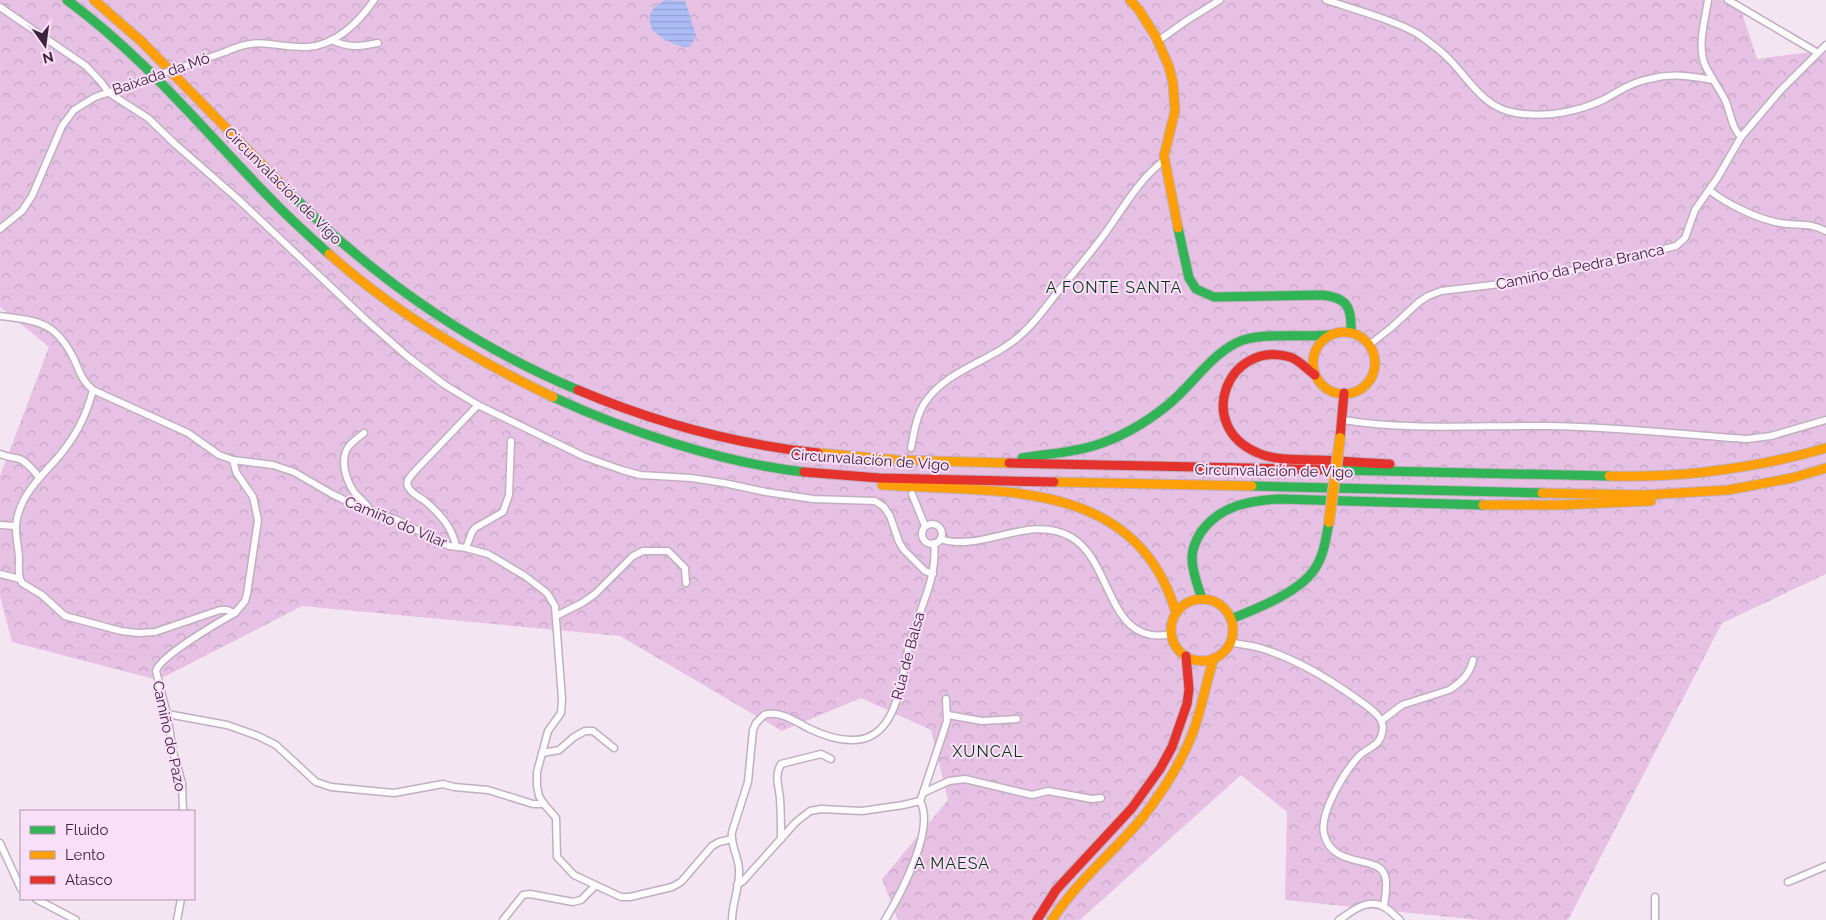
<svg xmlns="http://www.w3.org/2000/svg" width="1826" height="920" font-family="Raleway,sans-serif">
	<style>
		.forest { fill: url(#forest-crowns) }
		.water { fill: url(#water-rules) }
		.lines { fill: none; stroke-linecap: round; stroke-linejoin: round }
		.street-tunnel { stroke: #cfbece; stroke-width: 6; stroke-dasharray: 6 3; stroke-linecap: butt }
		.street-casing { stroke: #c0afc0; stroke-width: 9 }
		.fast-casing { stroke: #c0afc0; stroke-width: 11 }
		.slow-casing { stroke: #c0afc0; stroke-width: 11 }
		.jam-casing { stroke: #c0afc0; stroke-width: 11 }
		.street { stroke: #fdfbfd; stroke-width: 6 }
		.fast { stroke: #30b455; stroke-width: 9 }
		.slow { stroke: #ff9f0a; stroke-width: 9 }
		.jam { stroke: #e5322d; stroke-width: 9 }
		.street-bridge-casing { stroke: #c0afc0; stroke-width: 9; stroke-linecap: butt }
		.slow-bridge-casing { stroke: #c0afc0; stroke-width: 12; stroke-linecap: butt }
		.street-bridge { stroke: #fdfbfd; stroke-width: 6 }
		.slow-bridge { stroke: #ff9f0a; stroke-width: 10 }
		.labels { text-anchor: middle; stroke-width: 4; stroke-linejoin: round; paint-order: stroke }
		.street-label { font-size: 15px; fill: #3d243c; stroke: #fadff8 }
		.neighbourhood-label { font-size: 16px; letter-spacing: 1px; fill: #073814; stroke: #fadff8 }
	</style>
	<defs>
		<pattern id="forest-crowns" width="20" height="18" patternUnits="userSpaceOnUse" patternTransform="scale(1.25)"><rect width="20" height="18" fill="#e6c1e4"/><path d="M2 6a3 3 0 1 1 6 0M12 15a3 3 0 1 1 6 0" fill="none" stroke="#c6a6c4"/></pattern>
		<pattern id="water-rules" width="6" height="5" patternUnits="userSpaceOnUse" patternTransform="scale(1.25)"><rect width="6" height="5" fill="#acbcf5"/><path d="M0 2.5h6" fill="none" stroke="#95a1d3"/></pattern>
	</defs>
	<rect width="100%" height="100%" fill="#f4e5f3"/>
	<path class="forest" d="M0,0H1738L1757,59L1826,50V574L1722,623L1568,920H1479L1285,900L1287,812L1241,775L1080,920H898L882,879L948,800L931,730L861,698L782,731L620,636L302,606L158,680L12,642L0,596V476L49,347L0,307Z"/>
	<path class="water" d="M665,0L685,1L696,35C694,39 693,44 690,46C681,51 659,36 652,30C647,13 650,10 665,0Z"/>
	<g class="lines">
		<path class="street-tunnel" d="M911,480V448"/>
		<g class="street-casing">
			<g id="street">
				<path d="M1326,0C1353,9 1394,20 1418,34C1428,41 1439,49 1448,58C1469,79 1483,108 1516,113C1546,118 1578,112 1605,99C1619,91 1633,82 1649,79C1673,73 1690,76 1713,80"/>
				<path d="M1708,0C1705,20 1697,46 1705,65C1711,78 1720,89 1726,102C1731,115 1732,128 1741,137"/>
				<path d="M1728,0L1818,53"/>
				<path d="M0,7L86,66L101,82L109,93L148,118L175,144L238,199L366,320L408,357L445,385L478,405L585,457L622,470L640,475L691,478L724,483L766,492L813,499L875,501L884,507L890,516L899,542L904,550L925,571L933,574"/>
				<path d="M331,40C349,48 359,47 378,43"/>
				<path d="M1158,41L1186,21L1220,0"/>
				<path d="M225,52C261,35 272,48 307,47C335,46 359,22 374,0"/>
				<path d="M1709,190C1727,204 1757,219 1780,223C1798,226 1809,222 1826,231"/>
				<path d="M0,229L22,211L32,196L62,126L74,110L95,97L113,91"/>
				<path d="M0,316C40,321 56,322 75,361C80,373 83,382 93,390L188,433L219,455L233,460L273,465L294,472L332,494L365,510L395,519L449,546L466,548L488,554L525,576L547,593L555,606L562,699L561,713L548,731L537,772V786L539,796L544,804L556,818L557,857L574,875L621,897H630L672,887L681,882L712,846L719,842L732,839"/>
				<path d="M1369,345L1392,327L1419,302L1428,296L1441,291L1509,283L1599,265L1676,246L1685,238L1695,210L1718,177L1741,137L1780,91L1826,45"/>
				<path d="M93,390C86,416 77,434 60,455C42,476 19,495 16,525C15,536 19,548 19,560C19,566 18,572 20,579L22,583L42,595L65,616L121,631L138,633L155,632L220,610H227L235,613L245,601L247,594L258,520L253,497L236,472L233,460"/>
				<path d="M1343,420C1411,431 1478,425 1547,426C1614,427 1680,434 1747,439L1771,436L1826,420"/>
				<path d="M364,433C359,437 353,441 349,446C339,459 346,480 354,492C358,497 364,501 368,507L365,510"/>
				<path d="M911,448C914,433 916,417 924,404C947,368 995,361 1024,332C1036,321 1046,307 1056,294C1073,274 1090,254 1106,232C1123,208 1139,180 1162,162"/>
				<path d="M0,454C7,457 9,457 16,458C25,459 33,470 39,477"/>
				<path d="M912,494L925,526"/>
				<circle cx="932" cy="534" r="10"/>
				<path d="M0,525L16,526"/>
				<path d="M940,539C983,553 1029,513 1071,537C1114,562 1107,648 1171,634"/>
				<path d="M456,546C452,527 440,514 425,501C420,497 412,494 409,488C404,482 411,476 415,471L478,405"/>
				<path d="M466,548L472,532L475,528L503,512L509,495L511,441"/>
				<path d="M0,574L20,579"/>
				<path d="M556,616L582,603L595,594L633,556L643,551H668L685,568L686,583"/>
				<path d="M1230,642C1241,645 1253,645 1263,649C1296,659 1329,679 1357,699C1364,704 1372,709 1377,715C1382,720 1384,727 1382,733C1380,746 1367,748 1359,756C1345,771 1319,813 1324,834C1333,870 1379,854 1385,876C1388,885 1385,897 1384,906"/>
				<path d="M167,714L227,725L258,736L276,745L316,782L331,787L394,793L443,784L454,787L488,790L533,804H544"/>
				<path d="M948,715L982,721L1017,719"/>
				<path d="M1381,721L1402,705L1449,690C1461,683 1470,674 1473,660"/>
				<path d="M542,753L559,750L574,737L585,731H593L614,748"/>
				<path d="M923,793L947,721L946,699"/>
				<path d="M183,811L182,783L173,752L167,714L156,671C160,656 219,622 235,613"/>
				<path d="M781,839C781,826 781,812 780,799C779,786 774,776 781,764L821,754L831,759"/>
				<path d="M0,843L21,889"/>
				<path d="M1788,882L1826,866"/>
				<path d="M737,885L743,881L796,822L810,811L821,809L862,811L903,805L920,801"/>
				<path d="M1655,897V920"/>
				<path d="M36,899L76,920"/>
				<path d="M177,920L181,899"/>
				<path d="M503,920L523,895L530,894L573,902L581,900L595,886"/>
				<path d="M732,920C732,903 740,887 739,870C739,857 730,845 732,832L748,782L753,730L756,723L764,715C781,710 796,722 810,729C823,735 840,741 854,740C900,739 901,673 910,642C919,609 938,578 934,543"/>
				<path d="M885,920C900,895 936,829 920,801L923,793L949,781L965,779L1032,795L1048,791L1092,799L1101,798"/>
				<path d="M1339,920C1351,912 1368,897 1384,907C1390,910 1395,916 1400,920"/>
			</g>
		</g>
		<g class="fast-casing">
			<g id="fast">
				<path d="M67,0C146,58 203,130 271,199C289,218 309,236 329,254"/>
				<path d="M289,192C308,210 325,229 345,245C414,304 494,355 578,390"/>
				<path d="M1178,228L1189,278L1196,289L1214,297L1321,295C1347,297 1352,307 1351,332"/>
				<path d="M553,397C626,431 723,463 804,472"/>
				<path d="M1022,458C1045,454 1070,453 1093,446C1120,438 1147,422 1169,404C1192,385 1209,357 1236,343C1260,331 1302,338 1330,335"/>
				<path d="M1338,470L1609,476"/>
				<path d="M1252,486L1542,493"/>
				<path d="M1202,599C1198,586 1192,572 1192,558C1192,548 1196,540 1201,532C1220,506 1249,500 1280,499L1483,505"/>
				<path d="M1231,619C1256,609 1298,593 1314,570C1324,556 1326,538 1329,522"/>
			</g>
		</g>
		<g class="slow-casing">
			<g id="slow">
				<path d="M94,0L141,41L289,192"/>
				<path d="M1130,0L1139,10L1156,37L1169,67L1173,83L1175,111L1164,156L1178,228"/>
				<path d="M329,254C395,313 473,359 553,397"/>
				<circle cx="1344" cy="363" r="31"/>
				<path d="M818,453L897,460L1009,463"/>
				<path d="M1609,476C1682,478 1756,468 1826,448"/>
				<path d="M1054,482L1252,486"/>
				<path d="M882,485C995,493 1136,476 1176,613"/>
				<path d="M1542,493L1644,495L1728,490L1792,478L1826,468"/>
				<path d="M1483,505H1559L1651,501"/>
				<circle cx="1202" cy="630" r="31"/>
				<path d="M1052,920C1077,881 1113,853 1143,817C1163,791 1182,762 1193,732C1202,708 1206,682 1214,658"/>
			</g>
		</g>
		<g class="jam-casing">
			<g id="jam">
				<path d="M1315,375C1308,370 1299,360 1290,357C1228,339 1193,426 1258,453C1276,461 1298,459 1318,460C1342,461 1366,463 1390,464"/>
				<path d="M578,390C656,423 733,444 818,453"/>
				<path d="M1340,438L1344,393"/>
				<path d="M1009,463L1338,470"/>
				<path d="M804,472L879,478L1054,482"/>
				<path d="M1037,920L1056,890L1132,808L1160,769L1172,747L1187,704L1189,689L1186,656"/>
			</g>
		</g>
		<use href="#street" class="street"/>
		<use href="#fast" class="fast"/>
		<use href="#slow" class="slow"/>
		<use href="#jam" class="jam"/>
		<g class="street-bridge-casing">
			<path id="street-bridge" d="M118,89L225,52"/>
		</g>
		<g class="slow-bridge-casing">
			<path id="slow-bridge" d="M1329,522L1340,438"/>
		</g>
		<use href="#street-bridge" class="street-bridge"/>
		<use href="#slow-bridge" class="slow-bridge"/>
	</g>
	<g class="labels">
		<g class="street-label">
			<text transform="translate(161 74) rotate(-19)" y="5">Baixada da Mó</text>
			<text transform="translate(283 186) rotate(45)" y="5">Circunvalación de Vigo</text>
			<text transform="translate(1580 267) rotate(-12)" y="5">Camiño da Pedra Branca</text>
			<text transform="translate(870 460) rotate(4)" y="5">Circunvalación de Vigo</text>
			<text transform="translate(1274 471) rotate(1)" y="5">Circunvalación de Vigo</text>
			<text transform="translate(396 522) rotate(23)" y="5">Camiño do Vilar</text>
			<text transform="translate(908 656) rotate(-75)" y="5">Rúa de Balsa</text>
			<text transform="translate(169 736) rotate(78)" y="5">Camiño do Pazo</text>
		</g>
		<g class="neighbourhood-label">
			<text x="1114" y="293">A FONTE SANTA</text>
			<text x="988" y="757">XUNCAL</text>
			<text x="952" y="869">A MAESA</text>
		</g>
	</g>
	<rect x="20" y="810" width="175" height="90" fill="#fadff8" stroke="#ae94ad"/>
	<rect x="30" y="826" width="25" height="8" fill="#30b455" stroke="#ae94ad"/>
	<text x="65" y="835" font-size="15" fill="#3d243c">Fluido</text>
	<rect x="30" y="851" width="25" height="8" fill="#ff9f0a" stroke="#ae94ad"/>
	<text x="65" y="860" font-size="15" fill="#3d243c">Lento</text>
	<rect x="30" y="876" width="25" height="8" fill="#e5322d" stroke="#ae94ad"/>
	<text x="65" y="885" font-size="15" fill="#3d243c">Atasco</text>
	<g transform="translate(45 45) rotate(166)" stroke="#fadff8" stroke-width="4" paint-order="stroke">
	<path d="M0-4L9 19L0 12L-9 19Z" fill="#3d243c"/>
	<text y="-8" font-size="14" font-weight="bold" text-anchor="middle" fill="#3d243c">N</text>
	</g>
</svg>
